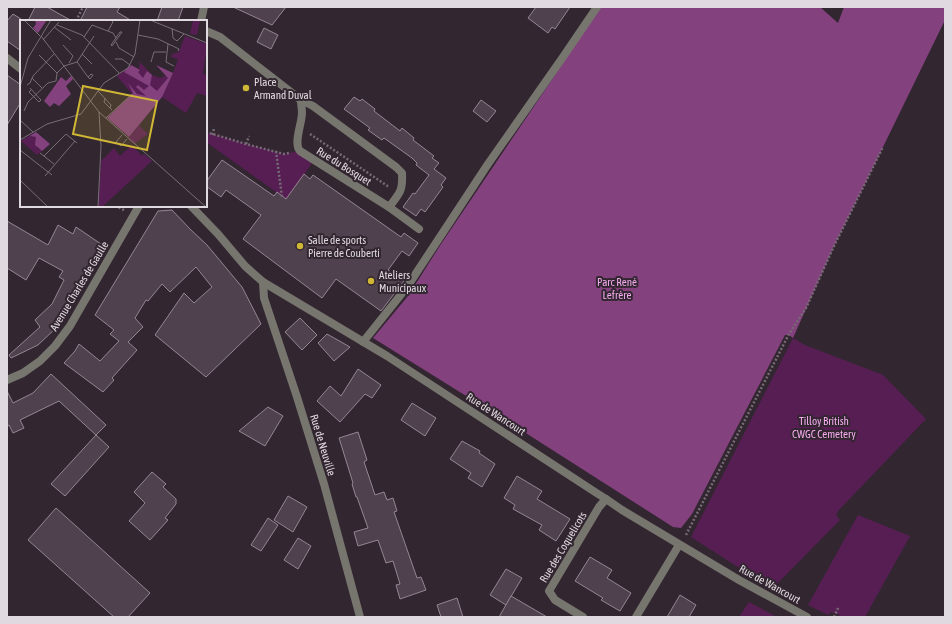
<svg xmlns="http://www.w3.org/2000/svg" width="952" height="624" font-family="'Asap Condensed',sans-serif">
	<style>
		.green { fill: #571e54 }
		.forest { fill: #83417e }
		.building { fill: #4f414d; stroke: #968694 }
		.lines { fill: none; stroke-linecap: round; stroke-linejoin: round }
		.path { stroke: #766b74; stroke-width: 2.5; stroke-dasharray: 2 2; stroke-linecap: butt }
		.service { stroke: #77766e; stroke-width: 8 }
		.minor { stroke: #77766e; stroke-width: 8 }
		.tertiary { stroke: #77766e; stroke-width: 8 }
		.poi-dot { fill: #d0b736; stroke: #322630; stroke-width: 1.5 }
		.labels { text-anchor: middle; stroke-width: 4; stroke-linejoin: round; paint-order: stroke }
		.poi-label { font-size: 11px; fill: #e1d9e0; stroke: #322630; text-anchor: start }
		.street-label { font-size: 11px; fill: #e1d9e0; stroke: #322630 }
		.park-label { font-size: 11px; fill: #f6acef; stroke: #322630 }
		.inset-road { fill: none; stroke: #786e76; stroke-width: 1 }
		.view { fill: #d0b736; fill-opacity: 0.15; stroke: #d0b736; stroke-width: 2 }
		.inset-edge { fill: none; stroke: #e1d9e0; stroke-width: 2 }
	</style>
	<rect width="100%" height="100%" fill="#322630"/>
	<g class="green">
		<path d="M206,132L246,144L284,154L300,151L314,160L287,200L206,142Z"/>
		<path d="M793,338L805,345L883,375L926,419L839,510L836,515L840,520L772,589L691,537Z"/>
		<path d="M858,515L910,536L865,617H841V616L831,612L828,615L808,605Z"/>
		<path d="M749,602L777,617H739Z"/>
	</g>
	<path class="forest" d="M601,7H820L838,23L844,7H945V20L883,147L834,246L793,338L789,335H785L692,514L681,528L673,527L521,430L373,338L408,296L441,244Z"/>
	<g class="building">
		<path d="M35,7H47L72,21H28Z"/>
		<path d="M87,7H120L117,12L132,21H80Z"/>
		<path d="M162,7H183L178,21H157Z"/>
		<path d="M233,7H286L272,25Z"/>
		<path d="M536,7H570L555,29L552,27L548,33L528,18Z"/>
		<path d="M13,14L21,19V51L7,41V21Z"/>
		<path d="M264,28L278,35L271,49L257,42Z"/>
		<path d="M7,75L21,85V102L7,125Z"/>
		<path d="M354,97L360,101L362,99L375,109L374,111L400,131L402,128L414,138L413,140L434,156L432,158L439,163L434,169L446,178L441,185L443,187L425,212L421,209L416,216L403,207L413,193L415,194L429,175L416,165L417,163L412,158L384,138L382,140L368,130L370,128L344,109Z"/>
		<path d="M481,100L496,111L487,122L473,111Z"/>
		<path d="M222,160L274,196L277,192L286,199L304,174L310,179L313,175L401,237L404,233L418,243L409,256L402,251L388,270L404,281L381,311L336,279L322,298L243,239L261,215L226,190L221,197L206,186V182Z"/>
		<path d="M172,210L190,229L207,245L242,287L261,324L206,377L155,335L184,293L194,303L212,287L196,267L170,292L162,284L148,301L146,300L135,318L143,327L128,342L137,350L112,378L114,380L103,392L64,363L75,351L79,344L100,361L119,341L110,334L114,330L95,315L158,211Z"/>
		<path d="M7,221L48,245L58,225L73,234L76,227L101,244L85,276L56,328L38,345L11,358L9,355L40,327L35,320L52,304L64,280L59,277L63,271L39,258L26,280L7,268Z"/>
		<path d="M300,318L317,335L302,350L285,332Z"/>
		<path d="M327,334L350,347L334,361L318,343Z"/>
		<path d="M358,369L381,385L372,398L365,394L340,422L317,401L330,386L341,396Z"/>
		<path d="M51,374L106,425L96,435L59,401L20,420L24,428L13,433L9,425L7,426V391L13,403L33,393Z"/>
		<path d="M412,403L436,418L425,436L401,420Z"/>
		<path d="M268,407L283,416L265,446L239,431Z"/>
		<path d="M358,432L367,460L364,462L375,495L384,492L387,500L393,498L397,511L394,512L417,578L421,577L426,590L400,599L396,585L400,584L393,561L386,563L378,540L358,546L354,532L368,528L357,497H356L352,484L353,483L339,438Z"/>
		<path d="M96,435L109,447L65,496L51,484Z"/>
		<path d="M462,441L480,451L479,453L495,464L482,487L468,478L471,473L450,459Z"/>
		<path d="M152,472L166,484L163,487L176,499V504L165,518L168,520L150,540L129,521L145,503L134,492Z"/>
		<path d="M517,476L542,491L537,499L570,519L556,541L539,530L542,525L513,509L515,505L504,498Z"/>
		<path d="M288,496L307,507L293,532L274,520Z"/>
		<path d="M56,508L150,593L128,617H114L28,540Z"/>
		<path d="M268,518L278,525L261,551L251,545Z"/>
		<path d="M298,538L311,546L298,569L284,560Z"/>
		<path d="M590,557L612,570L607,578L631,593L620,611L601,600L603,598L575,581Z"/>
		<path d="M506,569L522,578L506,605L490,595Z"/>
		<path d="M680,595L696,605L689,617H667Z"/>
		<path d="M511,596L547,617H499Z"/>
		<path d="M457,598L463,617H441L437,605Z"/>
	</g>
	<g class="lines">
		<g class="path">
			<path d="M76,21L83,7"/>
			<path d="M206,132L246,144L284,154L289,153"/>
			<path d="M310,134L389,187"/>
			<path d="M213,135L214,127"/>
			<path d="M246,144L249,136"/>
			<path d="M276,151L282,197"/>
			<path d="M115,206L124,210"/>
			<path d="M686,535L789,334L806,308L834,246L883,147"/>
			<path d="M834,617L839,606"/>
		</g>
		<g class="service">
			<path d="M206,31L220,37L301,100L313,106L396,167L402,173C403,192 399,194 389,207"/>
			<path d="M301,100C301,104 302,109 302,113C302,123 293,144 300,151L389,207L419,229"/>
			<path d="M363,342L407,287L488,164L563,57L597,7"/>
			<path d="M583,617L555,600L549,591L599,507L606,499"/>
			<path d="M636,617L679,545"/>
		</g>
		<g class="minor">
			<path d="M7,58L21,69"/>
			<path d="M191,206L218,234L245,266L263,282L387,356L595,492L606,499L622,510L739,580L807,617"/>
			<path d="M263,282L264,298L297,397L324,484L360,617"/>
		</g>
		<g class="tertiary">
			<path d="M201,21L204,7"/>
			<path d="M7,380L23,373L40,361L55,346L70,326L139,206"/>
		</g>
	</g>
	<g class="poi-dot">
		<circle cx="246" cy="88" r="4"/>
		<circle cx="300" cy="246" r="4"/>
		<circle cx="371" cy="281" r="4"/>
	</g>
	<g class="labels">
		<g class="poi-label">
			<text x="254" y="86">Place<tspan x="254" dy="13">Armand Duval</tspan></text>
			<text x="308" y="244">Salle de sports<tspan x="308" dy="13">Pierre de Couberti</tspan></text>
			<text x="379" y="279">Ateliers<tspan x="379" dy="13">Municipaux</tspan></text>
		</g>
		<g class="street-label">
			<text transform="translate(344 166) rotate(32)" y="4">Rue du Bosquet</text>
			<text transform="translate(79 286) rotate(-59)" y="4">Avenue Charles de Gaulle</text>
			<text transform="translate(496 414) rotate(33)" y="4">Rue de Wancourt</text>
			<text transform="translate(323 445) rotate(73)" y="4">Rue de Neuville</text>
			<text transform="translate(563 547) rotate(-59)" y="4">Rue des Coquelicots</text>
			<text transform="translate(770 584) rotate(29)" y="4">Rue de Wancourt</text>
		</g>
		<g class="park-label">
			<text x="617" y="286">Parc René<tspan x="617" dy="13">Lefrère</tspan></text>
			<text x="824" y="425">Tilloy British<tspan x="824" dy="13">CWGC Cemetery</tspan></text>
		</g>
	</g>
	<g transform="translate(20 20)">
		<rect width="187" height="187" fill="#322630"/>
		<path d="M165,0H180L177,15L170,14L173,1ZM165,16L187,24L183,54L187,55V76L177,73L166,93L142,77L119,105L112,74L97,56L111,45L119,49L120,42L132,55L140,58L147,55L152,56L158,39L151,37L152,34L159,32ZM119,105L128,114L114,124L108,119ZM16,111L10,116L16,117L17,128L22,131L17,135L1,121ZM112,125L122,136L124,134L132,141L82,187H78L81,141L94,128L100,136Z" fill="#571e54"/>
		<path d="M15,0H27L18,13L13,8L16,4ZM111,45L120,50L118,52L123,58L127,51L132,55L130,65L137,71L148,58L136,45L153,53L142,77L109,117L87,98L113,73L108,63L117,74L126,76L116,67L118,65L124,70L129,66L104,52ZM51,56L53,59L46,66L51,74L39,86L34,83L30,87L24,81L41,57L46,61ZM16,112L30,124L22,131L15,125L16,117L10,116Z" fill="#83417e"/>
		<path class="inset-road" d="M4,0L20,16M130,0L187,23M37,5L62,15L99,53M34,7L51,20M152,8L153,18L157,21L164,14M88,11L93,2L91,0M100,12H102L92,26L91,25ZM118,15L138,19L159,29L158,31M21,16L79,92L186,187M64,17L72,5L93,13L96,18M23,20L39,2M96,22L99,28L114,37M148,24L146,42L154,46M43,25L53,36L49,43M62,34L72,44M19,35L37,53M95,39H102L110,45M57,42L68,57M131,42L134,32H146M71,54L73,55L70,59L68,57ZM12,58L22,68M7,65L10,63L13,56L34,34M0,67L8,38L31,0M10,68L21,80M11,70L9,72L19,82L21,80M78,71L91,85L90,88M85,78L84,82L92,90M4,91L8,82L28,63L36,61L37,53L44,46L57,42L74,16M86,98L112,74M0,100L13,112M102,115L96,122L101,126L107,119M0,120L27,104L61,94L84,63L108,48L115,34L120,0M0,130L32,155M20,133L34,144M24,136L46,114L57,123M25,156L55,121M0,160L28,187M78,187L81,126L79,92"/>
		<path class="view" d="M63,66L137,81L127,130L53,114Z"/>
		<rect width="187" height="187" class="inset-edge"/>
	</g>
	<rect width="952" height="624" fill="none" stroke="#e1d9e0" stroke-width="16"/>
</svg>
